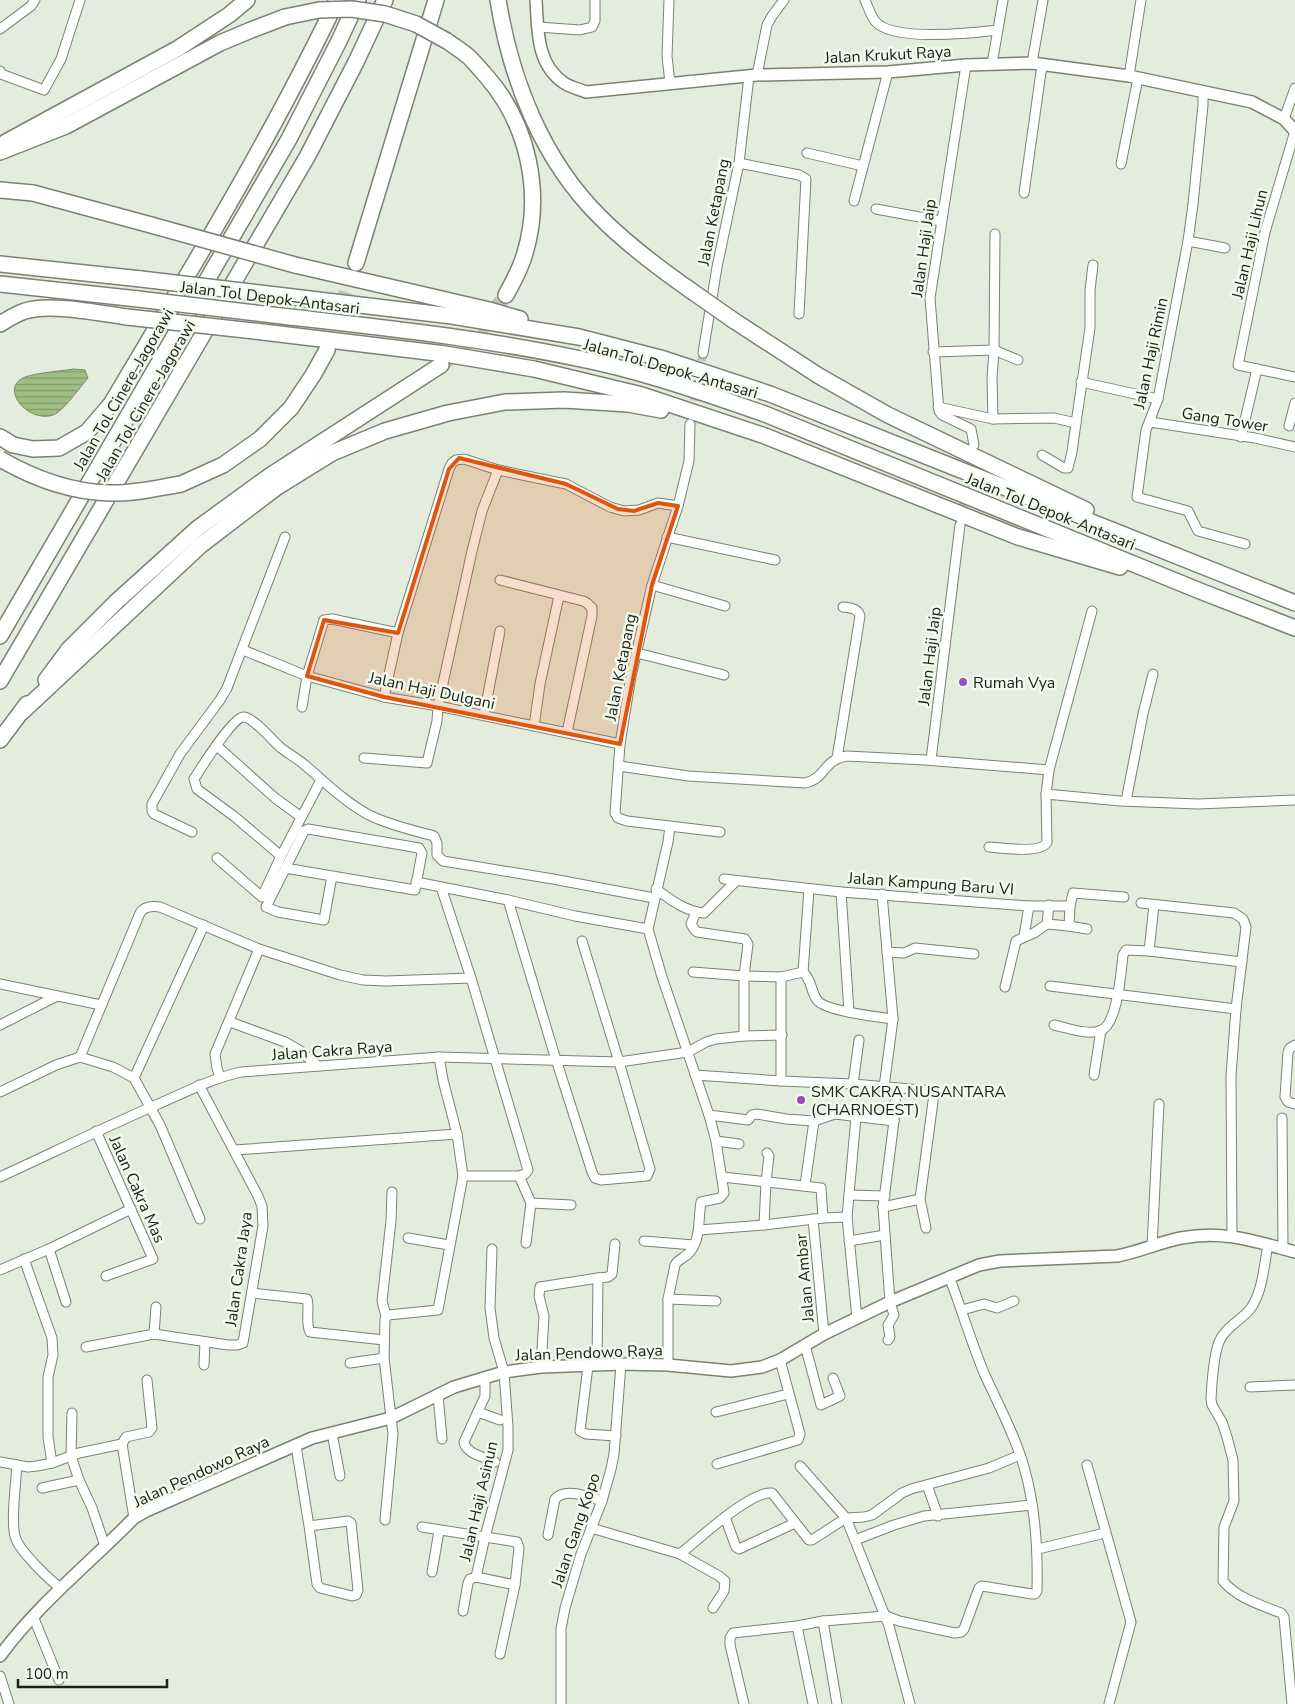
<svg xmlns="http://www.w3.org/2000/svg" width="1295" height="1704" font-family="'Nunito Sans',sans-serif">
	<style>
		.water { fill: url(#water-rules); stroke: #778e64 }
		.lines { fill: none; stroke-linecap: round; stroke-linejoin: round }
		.street-tunnel { stroke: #bcc4b6; stroke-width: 9; stroke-dasharray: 9 4.5; stroke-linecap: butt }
		.highway-tunnel { stroke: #bcc4b6; stroke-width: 15; stroke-dasharray: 15 8; stroke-linecap: butt }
		.street-casing { stroke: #7a8274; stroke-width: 11 }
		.secondary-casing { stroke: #7a8274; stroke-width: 14 }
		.highway-casing { stroke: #7a8274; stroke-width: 18 }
		.street { stroke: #fff; stroke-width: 9 }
		.secondary { stroke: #fff; stroke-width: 11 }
		.highway { stroke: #fff; stroke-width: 15 }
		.highway-bridge-casing { stroke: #7a8274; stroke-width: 18; stroke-linecap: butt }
		.highway-bridge { stroke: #fff; stroke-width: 15 }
		.marked { fill: #de560d; fill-opacity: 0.2; stroke: #de560d; stroke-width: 4; stroke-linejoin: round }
		.poi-dot { fill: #954cbf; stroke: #f1faeb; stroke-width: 2 }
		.labels { text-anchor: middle; stroke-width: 5; stroke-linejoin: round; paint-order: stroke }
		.street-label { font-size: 16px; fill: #1c1f1a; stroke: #f1faeb }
		.poi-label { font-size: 16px; fill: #1c1f1a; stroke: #f1faeb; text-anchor: start }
	</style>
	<defs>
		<pattern id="water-rules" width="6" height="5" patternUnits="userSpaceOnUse" patternTransform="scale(1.25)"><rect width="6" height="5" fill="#9ebe83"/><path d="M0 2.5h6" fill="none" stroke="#809a6a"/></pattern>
	</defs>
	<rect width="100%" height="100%" fill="#e4eddd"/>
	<path class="water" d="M74,369L85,370L88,378C81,386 66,407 57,413C34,427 0,393 21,379C30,373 62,371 74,369Z"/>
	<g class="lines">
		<g class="street-tunnel">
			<path d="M692,414L703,353"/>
			<path d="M961,519L973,453"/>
		</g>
		<g class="highway-tunnel">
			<path d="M327,350L356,263"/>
			<path d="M445,362L482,328L506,295"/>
		</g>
		<g class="street-casing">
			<g id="street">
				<path d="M669,0L667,56L670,83"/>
				<path d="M865,0C868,7 871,16 875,21C891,42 973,33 998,30"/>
				<path d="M538,27L580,30L592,27L595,21V0"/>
				<path d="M0,29L31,6L35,0"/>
				<path d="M1032,63L1043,0"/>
				<path d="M992,64L1003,0"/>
				<path d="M966,65L930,298L939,411L942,415L971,429L974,445"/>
				<path d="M0,71L1,74L44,90L61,59L80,0"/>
				<path d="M757,75L767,25L772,16L784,0"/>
				<path d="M1129,76L1141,0"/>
				<path d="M1203,91V105L1193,204L1188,241L1158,399L1146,430L1137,497L1188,511L1198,531L1245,544"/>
				<path d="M1284,119L1295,88"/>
				<path d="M1295,131L1265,232L1238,365L1295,377"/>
				<path d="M807,153L863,166"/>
				<path d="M739,163L799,175L806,179L799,314"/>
				<path d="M1121,164L1138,78"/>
				<path d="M1024,193L1041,72L1044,64"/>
				<path d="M854,201L888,72"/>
				<path d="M876,209L941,221"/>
				<path d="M995,234L994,350L992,378L993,419L1054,418L1076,423L1090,328V290L1093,265"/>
				<path d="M1188,241L1225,248"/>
				<path d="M933,352L994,350L1018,360"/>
				<path d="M703,353L717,267L739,163L749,76"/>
				<path d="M1081,382L1158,399"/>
				<path d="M938,407L993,419"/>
				<path d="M1150,422L1255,438L1295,447"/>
				<path d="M690,424L689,461L678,506L652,585L631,676L620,744L615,813L618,818L627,821L720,832"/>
				<path d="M1289,426L1295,403"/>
				<path d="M1241,437L1257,369"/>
				<path d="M1042,455L1064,468H1068L1072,452L1076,423"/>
				<path d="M667,537L775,560"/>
				<path d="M500,580L583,601L587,603L592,608V616L567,732"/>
				<path d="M652,585L725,606"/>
				<path d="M1092,611L1049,770L1046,794L1120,801L1198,804L1295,800"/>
				<path d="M243,650L307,676L384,697L438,706L620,744"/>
				<path d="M637,653L724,675"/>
				<path d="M384,697L398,633L449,469L452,463L456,460L464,459L498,470L566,484L610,507L624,511L639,510L658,503L678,506"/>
				<path d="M302,707L307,676L324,620L332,619L398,633"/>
				<path d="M484,715L500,631"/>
				<path d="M534,726L540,684L559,596"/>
				<path d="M217,746L275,798L301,817"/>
				<path d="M364,758L427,763L437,721L438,706L472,551L482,511L498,470"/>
				<path d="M837,758L860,616C858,608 850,608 843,607"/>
				<path d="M931,760L960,525"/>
				<path d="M619,766L688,776L805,783C827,778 822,760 847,756L925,760L1049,770"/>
				<path d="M1126,801L1143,714L1153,674"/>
				<path d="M192,832L154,814L152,811V804L180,754L220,700L227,688L285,537"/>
				<path d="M989,847C1001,848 1042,854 1047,842L1046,794"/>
				<path d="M281,856L235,817L197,789L194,779C201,768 233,717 243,717C252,716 274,742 281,748C289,754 298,759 306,766C326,783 345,802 369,815C389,825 412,830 434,836L437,843V855L443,861L553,879L654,898"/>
				<path d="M217,858L262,897L281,856L321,780"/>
				<path d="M285,868L415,890L422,853L419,848L308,829L304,831L266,907L278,912L324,920L332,876"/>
				<path d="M724,879L841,892L1029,906H1070L1073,893L1124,897"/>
				<path d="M416,882L508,900L575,916L648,929"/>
				<path d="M441,887L471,978L528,1170L525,1174L519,1176H463"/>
				<path d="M656,889C671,900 685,911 704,913L736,881"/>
				<path d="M841,892L849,1012"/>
				<path d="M882,894L893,1019L884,1087"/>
				<path d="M508,900L553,1050L592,1172L595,1178L601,1180L647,1176L650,1169L619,1062L582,941"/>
				<path d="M1141,903L1234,913L1243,919L1246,927L1236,1009L1231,1076L1232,1236"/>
				<path d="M1070,906L1069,926L1087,929"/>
				<path d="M696,912L691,924L694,929L697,932L745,939L748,944L744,976V1036"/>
				<path d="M1047,924L1069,926"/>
				<path d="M1024,936L1029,906"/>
				<path d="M1149,951L1154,905"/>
				<path d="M887,952L904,953L915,948L974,954"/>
				<path d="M693,972L744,976L781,977L803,972"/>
				<path d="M803,972C813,982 810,990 817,1000C825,1011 878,1017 893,1019"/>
				<path d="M803,972L809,889"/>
				<path d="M781,977V1081"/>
				<path d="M0,984L101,1005"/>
				<path d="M1050,986L1236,1009"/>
				<path d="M1005,987L1016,941L1034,933L1047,924L1049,905"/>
				<path d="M230,1022L285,1042L299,1050L318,1066"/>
				<path d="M0,1025L57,996"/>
				<path d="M1054,1025C1068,1028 1086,1035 1100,1031C1118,1025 1121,971 1123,955L1126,950L1149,951L1242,962"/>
				<path d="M1295,1045L1290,1048L1288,1052L1285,1097L1288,1102L1295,1104"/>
				<path d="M80,1057L140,913C144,906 152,906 160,907L259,949L340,975L363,980L386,981L471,978"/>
				<path d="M80,1057L113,1067L134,1078L160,1125L200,1219"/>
				<path d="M695,1075L781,1081L853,1084L933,1091L934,1094L920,1199L883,1207"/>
				<path d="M1094,1075L1101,1030"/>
				<path d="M220,1077L217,1068L215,1054L259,949"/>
				<path d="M134,1078L204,925"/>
				<path d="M853,1084L859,1040"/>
				<path d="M0,1092L56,1065L80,1057"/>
				<path d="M709,1115L748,1120L752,1115L757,1114L786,1119L814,1121L835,1114L894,1121"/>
				<path d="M856,1117L847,1217L857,1318"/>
				<path d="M1282,1118L1283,1249"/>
				<path d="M96,1131L153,1259L106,1276"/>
				<path d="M716,1141L739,1144"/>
				<path d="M235,1150L457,1134"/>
				<path d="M519,1176L531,1203L571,1205"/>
				<path d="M0,1177C52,1153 103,1128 156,1105C184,1093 210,1079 241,1072L439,1057L619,1062L688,1052L706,1042L716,1039L744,1036L782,1035"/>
				<path d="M723,1177L821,1188L823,1218"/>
				<path d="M805,1185L814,1121"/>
				<path d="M849,1195L885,1196"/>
				<path d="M920,1199L926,1228"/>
				<path d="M813,1219L824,1334"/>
				<path d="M764,1225L766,1182L769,1156L767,1153"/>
				<path d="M699,1230L764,1225L823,1218L847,1217"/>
				<path d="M408,1238L449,1245"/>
				<path d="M644,1241L694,1245"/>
				<path d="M849,1241L885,1235"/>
				<path d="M526,1243L531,1203"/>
				<path d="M1268,1245C1264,1265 1263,1290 1251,1308C1242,1320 1225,1327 1219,1342C1213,1357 1212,1382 1211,1399L1212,1405L1222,1422L1227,1437L1233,1460L1234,1501L1224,1527L1223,1581C1237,1598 1261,1605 1281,1613L1284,1617L1292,1704"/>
				<path d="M1152,1247L1159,1104"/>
				<path d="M49,1249L66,1302"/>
				<path d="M24,1259L52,1338L53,1355L48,1377V1437L52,1463"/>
				<path d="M0,1270L49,1249L131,1209"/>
				<path d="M252,1293L307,1299C310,1309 305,1322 310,1332L384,1340"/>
				<path d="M668,1299L716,1301"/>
				<path d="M962,1310L984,1304L997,1308L1014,1301"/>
				<path d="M386,1316L382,1301L391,1221L392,1192"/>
				<path d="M154,1334L156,1307"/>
				<path d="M888,1340L890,1337L888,1325L894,1315L890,1302L883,1207L894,1121L896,1088"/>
				<path d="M805,1345L821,1405L840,1396L833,1378"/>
				<path d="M86,1347L154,1334L228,1345H237L243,1343L263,1226L262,1206L258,1196L199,1085"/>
				<path d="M350,1363L384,1358"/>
				<path d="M204,1365L205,1342"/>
				<path d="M597,1365L598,1278L608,1277L612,1274L615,1244"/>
				<path d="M668,1365V1299L675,1265C678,1259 685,1258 690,1252C701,1238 698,1219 701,1202L720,1198L724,1193L716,1141L709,1115L662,977L648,929L668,842L670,826"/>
				<path d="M588,1366L580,1431L586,1434L616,1436"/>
				<path d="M541,1367L544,1316L539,1296L540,1287L598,1278"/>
				<path d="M485,1378V1396L464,1442C466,1454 485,1457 495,1462"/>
				<path d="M1250,1387L1295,1385"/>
				<path d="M438,1395L442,1439"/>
				<path d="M478,1412L500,1420"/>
				<path d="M716,1412L788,1394"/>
				<path d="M72,1413L71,1456L79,1480L92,1508L105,1546"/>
				<path d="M332,1433L340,1476"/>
				<path d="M122,1444L134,1518"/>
				<path d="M296,1446L309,1526L317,1584L320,1588L352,1596L356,1595L358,1590L351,1523L348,1521L309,1526"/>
				<path d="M0,1462L28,1467L37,1466L52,1463L79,1453L122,1444L126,1437L149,1432L152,1428L147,1380"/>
				<path d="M717,1464L798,1440L800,1434L780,1360"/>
				<path d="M17,1465C16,1482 10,1526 16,1539C20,1551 50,1581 61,1588"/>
				<path d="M1087,1465L1131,1622L1109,1704"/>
				<path d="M800,1466L846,1518L889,1626L910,1704"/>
				<path d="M927,1485L938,1516"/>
				<path d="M42,1488L79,1480"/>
				<path d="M725,1517L736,1547L739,1549L795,1523"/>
				<path d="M385,1520L393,1434L384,1358L385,1319L388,1315L438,1310L463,1176L457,1134L443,1080L439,1057"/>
				<path d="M422,1527L517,1542L519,1548L515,1585L500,1654"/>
				<path d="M591,1528L680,1554L719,1576L725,1581L724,1591L713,1608"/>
				<path d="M548,1535L555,1499C566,1487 588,1497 602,1501"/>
				<path d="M855,1540L894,1525L924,1516L1032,1505"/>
				<path d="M1038,1549L1105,1533"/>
				<path d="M680,1554C698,1540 751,1490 772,1493L809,1540H812L846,1518L864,1517L872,1515L902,1493L911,1489L989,1468L1020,1455"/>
				<path d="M432,1572L439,1531"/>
				<path d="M476,1577L485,1537L508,1450V1427L504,1372L494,1338L490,1308L492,1249"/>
				<path d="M463,1611L468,1583L470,1579L476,1577L515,1585"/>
				<path d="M33,1616L59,1680"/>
				<path d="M823,1621L886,1616L899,1621L955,1633L961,1632L964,1629L979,1588L982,1586L1032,1594H1035L1037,1591C1038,1549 1036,1508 1024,1467C1015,1435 998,1404 984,1373C971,1341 961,1308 949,1276"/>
				<path d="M797,1626L813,1704"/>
				<path d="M0,1676L9,1704"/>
				<path d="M561,1704V1629L565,1608L581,1554L602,1501L611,1469L614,1454L621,1364"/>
				<path d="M744,1704L730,1645V1638L733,1633L797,1626L823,1621L837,1704"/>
			</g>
		</g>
		<g class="secondary-casing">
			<g id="secondary">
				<path d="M536,0C538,30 536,64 564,83C570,87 579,89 586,92L757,75L888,72L966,65L1032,63L1129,76L1252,102L1284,119L1295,131"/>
				<path d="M0,1656C38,1604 89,1564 134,1518L146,1511L312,1438L391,1418L454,1387L504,1372L541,1367L621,1364L668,1365L731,1371L762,1367L780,1360L824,1334L890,1302L979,1265L1000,1261L1117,1256C1139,1252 1160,1242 1181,1238C1224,1230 1254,1241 1295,1252"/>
			</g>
		</g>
		<g class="highway-casing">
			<g id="highway">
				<path d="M498,0C511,80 542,160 601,218C629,246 660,269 693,292"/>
				<path d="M447,41C454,46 462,51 469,57C475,63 481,70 487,77C528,124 543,193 525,253C521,268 513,282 506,295"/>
				<path d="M6,142L177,49L229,15L247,0"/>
				<path d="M0,152L66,126L220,43L251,30L285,17"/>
				<path d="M0,190L33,193L151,225"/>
				<path d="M356,263L436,0"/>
				<path d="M0,264L141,279"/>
				<path d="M295,265L489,310L520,319"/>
				<path d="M0,284L138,299"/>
				<path d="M293,297L452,316L579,337L664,359L770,394L1295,603"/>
				<path d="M290,317C386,328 481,338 576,358C639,370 704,393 765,414L1200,591L1295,628"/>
				<path d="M733,320L819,376L888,415L1086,510"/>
				<path d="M0,324C8,319 16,314 25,311C51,303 99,313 127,317"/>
				<path d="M263,332L445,354L534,369L642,395L765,436L1018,537L1120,567"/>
				<path d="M0,437L13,445L33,449L59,448L87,432L111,404C190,271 270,140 337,0"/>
				<path d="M181,484L223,465L260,439L291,408L313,375L327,350"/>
				<path d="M0,636L289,139L339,41L358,0"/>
				<path d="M46,680L69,649L116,602L198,528L271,475L441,365"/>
				<path d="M0,681L307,157L356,62L385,0"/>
				<path d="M22,712L201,545L277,487L332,453L385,431L448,413L505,402L564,400L628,404L661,410"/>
				<path d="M0,740L27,704"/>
			</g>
		</g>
		<use href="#street" class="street"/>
		<use href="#secondary" class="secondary"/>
		<use href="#highway" class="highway"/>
		<g class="highway-bridge-casing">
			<g id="highway-bridge">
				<path d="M285,17L319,10L352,9L385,14L416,24L447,41"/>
				<path d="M151,225L295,265"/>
				<path d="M141,279L293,297"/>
				<path d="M693,292L733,320"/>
				<path d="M138,299L290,317"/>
				<path d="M127,317L263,332"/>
				<path d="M0,459C33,478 71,492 109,493C133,494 157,488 181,484"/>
			</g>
		</g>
		<use href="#highway-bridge" class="highway-bridge"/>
	</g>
	<path class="marked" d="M459,458L566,484L618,509L634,511L658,503L678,506L652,585L620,744L384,697L307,676L324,620L398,633L449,469Z"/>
	<g class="poi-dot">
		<circle cx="963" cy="682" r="5"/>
		<circle cx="801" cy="1100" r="5"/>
	</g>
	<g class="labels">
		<g class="street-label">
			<text transform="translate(888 54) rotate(-3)" y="6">Jalan Krukut Raya</text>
			<text transform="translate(713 212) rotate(-79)" y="6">Jalan Ketapang</text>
			<text transform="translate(1249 244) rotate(-77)" y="6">Jalan Haji Lihun</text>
			<text transform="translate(923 248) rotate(-82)" y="6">Jalan Haji Jaip</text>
			<text transform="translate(270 297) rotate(7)" y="6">Jalan Tol Depok–Antasari</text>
			<text transform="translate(1150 353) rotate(-78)" y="6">Jalan Haji Rimin</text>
			<text transform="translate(671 368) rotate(16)" y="6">Jalan Tol Depok–Antasari</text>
			<text transform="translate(123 389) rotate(-60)" y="6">Jalan Tol Cinere–Jagorawi</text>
			<text transform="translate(145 400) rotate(-60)" y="6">Jalan Tol Cinere-Jagorawi</text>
			<text transform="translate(1225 419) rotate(9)" y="6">Gang Tower</text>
			<text transform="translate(1051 511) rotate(22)" y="6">Jalan Tol Depok–Antasari</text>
			<text transform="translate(929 656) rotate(-83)" y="6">Jalan Haji Jaip</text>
			<text transform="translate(620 667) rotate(-79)" y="6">Jalan Ketapang</text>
			<text transform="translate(432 690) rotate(12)" y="6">Jalan Haji Dulgani</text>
			<text transform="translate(931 883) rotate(4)" y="6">Jalan Kampung Baru VI</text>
			<text transform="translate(332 1050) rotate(-4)" y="6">Jalan Cakra Raya</text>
			<text transform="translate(138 1189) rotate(66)" y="6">Jalan Cakra Mas</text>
			<text transform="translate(238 1269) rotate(-82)" y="6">Jalan Cakra Jaya</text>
			<text transform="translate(804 1278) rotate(-95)" y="6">Jalan Ambar</text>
			<text transform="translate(589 1352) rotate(-2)" y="6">Jalan Pendowo Raya</text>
			<text transform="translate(201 1471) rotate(-25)" y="6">Jalan Pendowo Raya</text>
			<text transform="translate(478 1501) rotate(-77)" y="6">Jalan Haji Asinun</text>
			<text transform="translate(575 1530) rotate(-71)" y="6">Jalan Gang Kopo</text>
		</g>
		<g class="poi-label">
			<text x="973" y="688">Rumah Vya</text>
			<text x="811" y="1097">SMK CAKRA NUSANTARA<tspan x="811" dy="18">(CHARNOEST)</tspan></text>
		</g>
	</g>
	<path d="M18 1679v8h149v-8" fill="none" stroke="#1c1f1a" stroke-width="2.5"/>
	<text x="25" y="1679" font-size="15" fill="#1c1f1a" stroke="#f1faeb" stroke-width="4" paint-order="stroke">100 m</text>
</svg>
